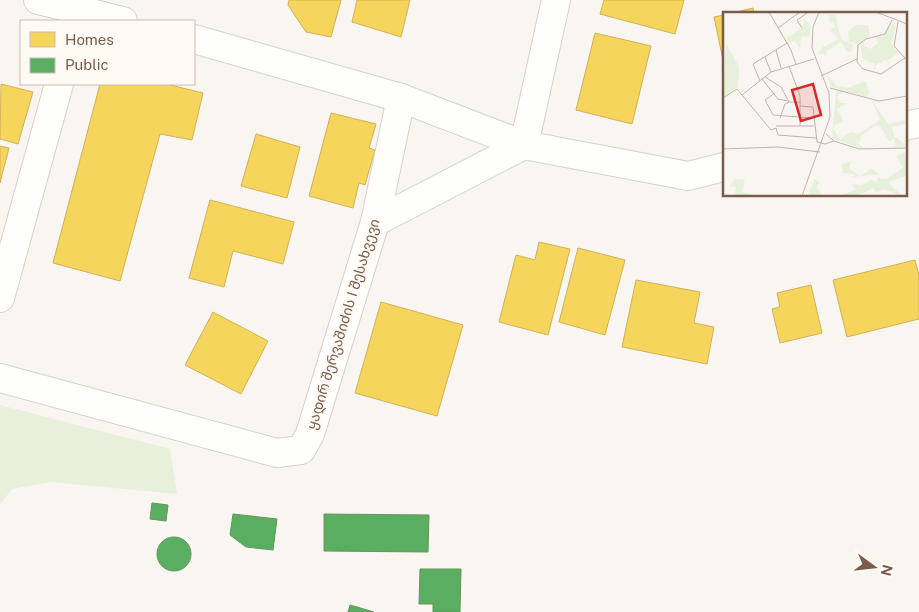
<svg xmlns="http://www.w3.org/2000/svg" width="919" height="612" font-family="'Public Sans','Noto Sans Georgian',sans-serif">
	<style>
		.green { fill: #e7f0db }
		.homes { fill: #f6d55c; stroke: #d1b158 }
		.public { fill: #5aae61; stroke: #64955b }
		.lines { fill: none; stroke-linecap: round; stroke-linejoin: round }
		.street-casing { stroke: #d7d1cb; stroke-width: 30 }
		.street { stroke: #fefefd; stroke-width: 28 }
		.labels { text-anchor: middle; stroke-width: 5; stroke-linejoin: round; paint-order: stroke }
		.street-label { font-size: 14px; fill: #7a5c4d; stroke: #fffaf3 }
		.inset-road { fill: none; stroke: #c2b3aa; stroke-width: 1 }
		.view { fill: #d62828; fill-opacity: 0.15; stroke: #d62828; stroke-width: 2.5 }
		.inset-edge { fill: none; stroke: #7a5c4d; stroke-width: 2.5 }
	</style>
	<rect width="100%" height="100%" fill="#f9f5f0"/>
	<path class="green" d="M0,405L170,449L177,494L51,482L12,489L0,504Z"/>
	<g class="homes">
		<path d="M289,0H341L331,37L306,32L288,5Z"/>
		<path d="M357,0H410L401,37L352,22Z"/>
		<path d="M604,0H684L675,34L600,14Z"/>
		<path d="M753,8L754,14H728Z"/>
		<path d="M724,15V65L714,17Z"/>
		<path d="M595,33L651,46L632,124L576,110Z"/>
		<path d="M1,84L33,92L18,144L0,139Z"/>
		<path d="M100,84H166L203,93L192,140L160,134L120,281L53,263Z"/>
		<path d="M331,113L376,124L369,148L375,150L365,185L359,183L353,208L309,196Z"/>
		<path d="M256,134L300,147L287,198L241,186Z"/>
		<path d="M0,146L9,148L0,183Z"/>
		<path d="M210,200L294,222L283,264L233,251L224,287L189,278Z"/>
		<path d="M539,242L570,249L548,335L499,322L516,255L535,260Z"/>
		<path d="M578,248L625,260L605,335L559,322Z"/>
		<path d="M915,260L919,275V319L847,337L833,280Z"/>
		<path d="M636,280L700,292L694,323L714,327L707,364L622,347Z"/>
		<path d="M811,285L822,333L780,343L772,309L780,307L777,293Z"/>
		<path d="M381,302L463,325L437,416L355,393Z"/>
		<path d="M213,312L268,341L241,394L185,365Z"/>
	</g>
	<g class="public">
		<path d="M152,503L168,505L166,521L150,519Z"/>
		<path d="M233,514L277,519L273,550L246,547L230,535Z"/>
		<path d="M324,514L429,515L428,552L324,551Z"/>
		<circle cx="174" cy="554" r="17"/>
		<path d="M420,569H461L460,612H433V604H419Z"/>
		<path d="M350,605L374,612H348Z"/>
	</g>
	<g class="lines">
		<g class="street-casing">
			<g id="street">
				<path d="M38,0L123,21"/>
				<path d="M194,39L401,98L524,145L688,176L724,167"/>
				<path d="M905,126L919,123"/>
				<path d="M524,145L556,0"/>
				<path d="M375,222L524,145"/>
				<path d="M0,298L59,84"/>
				<path d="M0,378L277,453L301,450L310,434L375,222L401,98"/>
			</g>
		</g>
		<use href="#street" class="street"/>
	</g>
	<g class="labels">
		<g class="street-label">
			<text transform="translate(343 324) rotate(-73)" y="5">ყადირ შერვაშიძის I შესახვევი</text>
		</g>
	</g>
	<g transform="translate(723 12)">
		<rect width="184" height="184" fill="#f9f5f0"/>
		<path d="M106,3H112L118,27L130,33L129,39L124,40L118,30L104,39L102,45L101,42H95L100,35L116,27L107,18L112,15L110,10L107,11ZM81,8L88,13L86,25L78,24L77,36L71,29L65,32L62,27L79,16ZM168,12L173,14L168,32L175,41L165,48L168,55L163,48L154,52L150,60L152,52L142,48L135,51L140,48L137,32L148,37L155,31L152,26L159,24ZM134,13H145L147,24L134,33L126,29L125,19ZM3,31L16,55L15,75L0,86ZM103,62L114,74L124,76L143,69L146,81L144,85L108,75ZM113,79H122L114,84L117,91H124L114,97L120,109L110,114ZM149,88L165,112L184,108V112L169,115L171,124L184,134L169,135L173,133L171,127L166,129L157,114L153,113L138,124L137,130L133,129L141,137L110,127L109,115L117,127L128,120L135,122L157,108ZM184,140V164L165,170L163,167L180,156L173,144ZM128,149L126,156L137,164L148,157L157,162L130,165L131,162L120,161L118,153ZM154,166L162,167L179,184L162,177L153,180L150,176L134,184H117L133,177L128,172L138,173L148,168L154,170ZM12,167L22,168L19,180L32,184H12L13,175L6,174ZM91,167L97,170L94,175L99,184H85Z" fill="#e7f0db"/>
		<path class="inset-road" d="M46,0L68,38L73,52M153,0L184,12M169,8L162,22L143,27L135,33L134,50L140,57L158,62L182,46M175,10L171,34L184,48M55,16L77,0M79,16L74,8L84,1M53,38L58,56M42,45L48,60M66,54L77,84V114M98,64L134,47M42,65L58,75L66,90H78M39,67L55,87L65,89M37,69L30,52L64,31M107,76L156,89L184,84M52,81L42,88L50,103L90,106M19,83L48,60L91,47M0,86L14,77L48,118L53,116L55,123L93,126M77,94L90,95L94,130L102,132L111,129M57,106L62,92L66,90M53,114H91M103,122L111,129L136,137L184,136M0,137L55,135L97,140M79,184L107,105L106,81L89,36L90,15L96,0"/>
		<path class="view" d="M90,72L98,103L78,109L69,78Z"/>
		<rect width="184" height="184" class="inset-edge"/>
	</g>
	<rect x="20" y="20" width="175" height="65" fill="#fffaf3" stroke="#cabbb1"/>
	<rect x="30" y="32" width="25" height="15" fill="#f6d55c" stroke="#cabbb1"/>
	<text x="65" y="45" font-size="15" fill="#7a5c4d">Homes</text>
	<rect x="30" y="58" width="25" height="15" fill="#5aae61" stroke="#cabbb1"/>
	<text x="65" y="70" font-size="15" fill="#7a5c4d">Public</text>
	<g transform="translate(874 567) rotate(105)" stroke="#fffaf3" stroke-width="4" paint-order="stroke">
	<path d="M0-4L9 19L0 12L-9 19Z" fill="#7a5c4d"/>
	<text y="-8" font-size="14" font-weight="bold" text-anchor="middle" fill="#7a5c4d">N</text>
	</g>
</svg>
